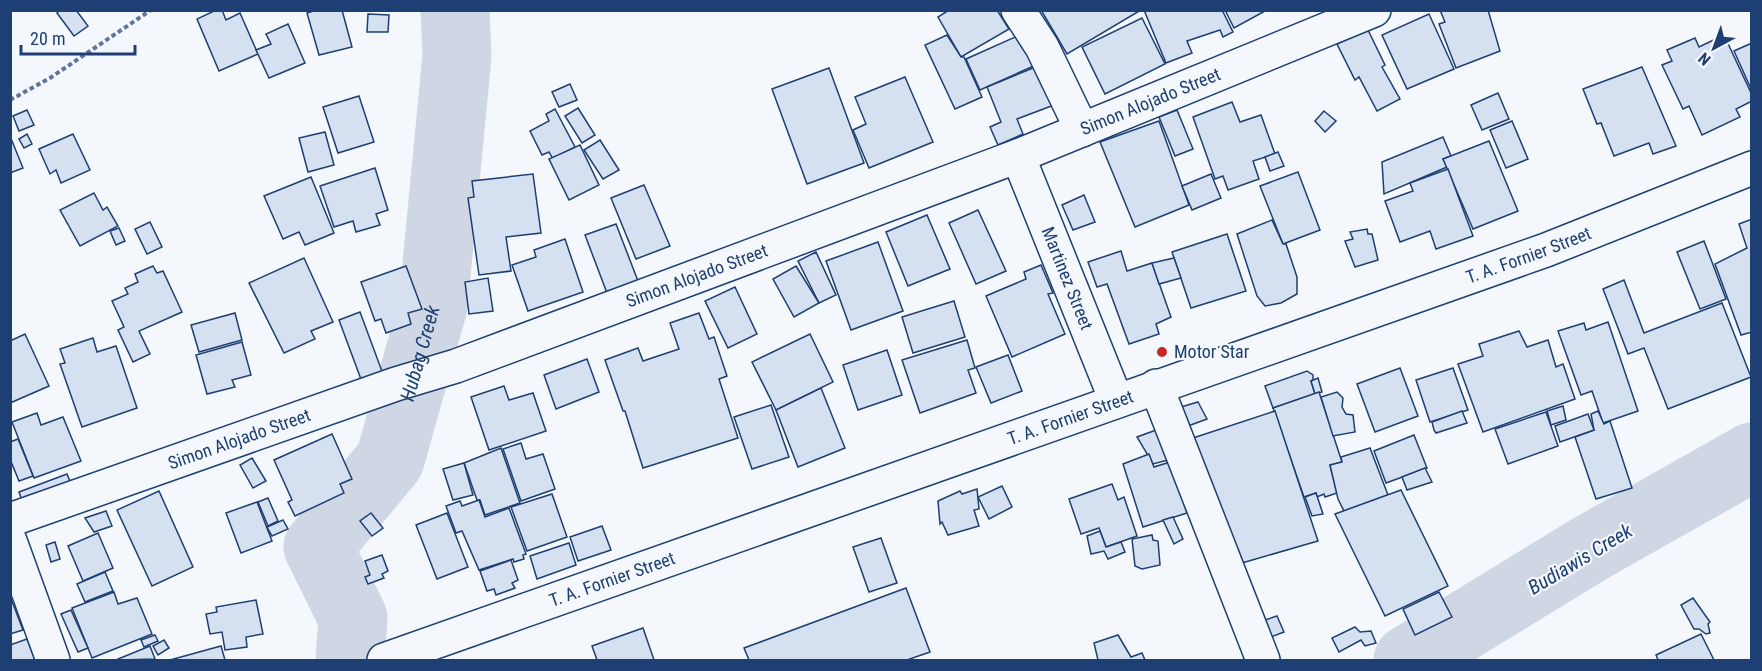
<svg xmlns="http://www.w3.org/2000/svg" width="1762" height="671" font-family="'Roboto Condensed',sans-serif">
	<style>
		.lines { fill: none; stroke-linecap: round; stroke-linejoin: round }
		.river { stroke: #cfd7e4; stroke-width: 69 }
		.building { fill: #d5e0f0; stroke: #1d3f73; stroke-width: 1.5 }
		.minor-casing { stroke: #1d3f73; stroke-width: 36 }
		.tertiary-casing { stroke: #1d3f73; stroke-width: 36 }
		.primary-casing { stroke: #1d3f73; stroke-width: 36 }
		.path { stroke: #5e769c; stroke-width: 4; stroke-dasharray: 4.5 3; stroke-linecap: butt }
		.minor { stroke: #f4f7fb; stroke-width: 33 }
		.tertiary { stroke: #f4f7fb; stroke-width: 33 }
		.primary { stroke: #f4f7fb; stroke-width: 33 }
		.poi-dot { fill: #c62828; stroke: #f4f7fb; stroke-width: 2 }
		.labels { text-anchor: middle; stroke-width: 4.5; stroke-linejoin: round; paint-order: stroke }
		.street-label { font-size: 18px; fill: #1d3f73; stroke: #f4f7fb }
		.poi-label { font-size: 18px; fill: #1d3f73; stroke: #f4f7fb; text-anchor: start }
		.water-label { font-size: 20px; font-style: italic; fill: #1d3f73; stroke: #f4f7fb }
	</style>
	<rect width="100%" height="100%" fill="#f4f7fb"/>
	<g class="lines">
		<g class="river">
			<path id="s1" d="M350,660L353,618L318,547L390,460L433,306L457,56L455,10"/>
			<path d="M1408,660L1591,548L1752,457"/>
		</g>
	</g>
	<g class="building">
		<path d="M60,10H76L88,26L74,36L57,13Z"/>
		<path d="M216,10H222L226,20L240,13L258,54L219,71L197,19Z"/>
		<path d="M317,10H342L352,47L319,55L307,13Z"/>
		<path d="M949,10H997L1009,29L961,57L938,17Z"/>
		<path d="M1041,10H1141L1067,54Z"/>
		<path d="M1144,10H1222L1233,32L1223,37L1220,30L1187,41L1192,53L1166,63Z"/>
		<path d="M1225,10H1265V11L1234,28Z"/>
		<path d="M1440,10H1488L1500,51L1456,68L1439,24L1445,22Z"/>
		<path d="M368,14L389,15L388,32H367Z"/>
		<path d="M1429,14L1454,69L1407,89L1382,35Z"/>
		<path d="M1142,18L1165,64L1105,94L1082,47Z"/>
		<path d="M288,24L305,63L269,78L256,50L271,44L266,34Z"/>
		<path d="M1368,30L1385,65L1382,67L1400,99L1377,111L1359,77L1355,80L1337,44Z"/>
		<path d="M1022,34L1036,65L980,90L966,59Z"/>
		<path d="M947,35L961,57H964L982,97L955,109L925,45Z"/>
		<path d="M1724,35L1752,95V101L1736,109L1740,117L1702,135L1689,106L1683,109L1662,65L1672,61L1667,50L1695,38L1699,47Z"/>
		<path d="M1752,43V91L1734,51Z"/>
		<path d="M1038,66L1054,105L1017,119L1023,134L998,145L990,127L1001,122L987,87Z"/>
		<path d="M1642,67L1676,146L1653,154L1649,143L1614,156L1601,123L1597,124L1583,89Z"/>
		<path d="M829,68L864,163L807,184L772,89Z"/>
		<path d="M905,77L933,142L869,168L853,130L866,124L855,97Z"/>
		<path d="M570,84L577,100L559,107L552,92Z"/>
		<path d="M1498,93L1509,119L1482,130L1471,105Z"/>
		<path d="M359,96L374,142L338,153L323,107Z"/>
		<path d="M1232,102L1240,122L1261,115L1275,154L1253,161L1259,179L1228,190L1223,176L1215,179L1193,117Z"/>
		<path d="M578,108L595,135L582,143L565,116Z"/>
		<path d="M555,109L575,147L553,159L549,152L542,155L530,131L549,121L546,114Z"/>
		<path d="M27,110L34,125L19,131L13,116Z"/>
		<path d="M1177,110L1193,149L1175,156L1159,117Z"/>
		<path d="M1324,111L1336,121L1325,132L1315,121Z"/>
		<path d="M1159,121L1189,205L1135,227L1100,142Z"/>
		<path d="M1512,121L1528,159L1506,168L1490,130Z"/>
		<path d="M325,132L334,165L308,172L299,138Z"/>
		<path d="M27,134L32,144L24,148L19,139Z"/>
		<path d="M73,134L90,170L61,183L56,170L50,174L39,149Z"/>
		<path d="M10,136L23,168L10,173Z"/>
		<path d="M1443,137L1451,156L1443,159L1447,167L1384,194L1382,162Z"/>
		<path d="M600,140L619,170L603,179L584,150Z"/>
		<path d="M1489,141L1518,211L1473,229L1443,159Z"/>
		<path d="M580,145L599,185L569,200L549,159Z"/>
		<path d="M1278,152L1284,166L1270,171L1265,157Z"/>
		<path d="M375,168L388,210L376,214L380,225L356,232L353,221L334,227L320,186Z"/>
		<path d="M1448,169L1473,236L1436,249L1430,231L1400,242L1385,201L1413,191L1410,183Z"/>
		<path d="M1298,172L1320,230L1283,244L1260,186Z"/>
		<path d="M533,174L541,233L506,237L511,271L479,275L468,198L474,197L472,181Z"/>
		<path d="M1211,174L1221,198L1192,210L1182,186Z"/>
		<path d="M311,177L334,233L305,245L299,232L283,239L264,196Z"/>
		<path d="M644,185L670,246L636,259L611,198Z"/>
		<path d="M94,193L103,210L107,207L118,226L80,246L60,210Z"/>
		<path d="M1084,195L1095,222L1073,230L1062,205Z"/>
		<path d="M978,210L1006,271L976,284L949,223Z"/>
		<path d="M927,215L950,269L908,286L886,232Z"/>
		<path d="M1752,219V332L1741,335L1715,264L1747,248L1739,224Z"/>
		<path d="M1272,220L1283,244H1286L1297,277V294L1281,303L1265,306L1257,296L1237,234Z"/>
		<path d="M150,222L162,247L147,254L135,229Z"/>
		<path d="M616,224L638,281L607,293L585,235Z"/>
		<path d="M119,228L125,241L116,245L110,231Z"/>
		<path d="M1367,229L1368,234H1372L1378,260L1355,267L1345,241L1353,239L1350,232Z"/>
		<path d="M1227,234L1246,291L1191,308L1172,252Z"/>
		<path d="M565,239L583,292L528,311L512,265L536,257L534,250Z"/>
		<path d="M1704,241L1726,299L1700,309L1677,252Z"/>
		<path d="M878,242L903,311L851,330L826,261Z"/>
		<path d="M1121,251L1127,271L1152,263L1171,317L1156,324L1159,334L1129,344L1107,284L1097,287L1088,262Z"/>
		<path d="M816,252L836,295L819,303L798,261Z"/>
		<path d="M304,258L333,322L311,331L315,339L284,353L249,283Z"/>
		<path d="M1174,258L1181,278L1159,284L1152,263Z"/>
		<path d="M1041,265L1053,293L1048,294L1065,334L1012,357L986,296L1026,279L1024,272Z"/>
		<path d="M153,266L157,273L163,271L182,312L139,331L150,354L133,362L118,330L124,327L112,301L128,294L125,288L138,282L135,274Z"/>
		<path d="M406,266L422,309L408,313L411,324L386,333L381,319L375,321L361,282Z"/>
		<path d="M796,266L819,303L794,317L773,279Z"/>
		<path d="M488,278L493,311L469,314L465,282Z"/>
		<path d="M1624,280L1644,333L1722,303L1751,377L1668,409L1644,348L1628,354L1603,289Z"/>
		<path d="M735,287L757,334L728,348L705,301Z"/>
		<path d="M954,301L965,337L913,353L902,317Z"/>
		<path d="M360,312L383,374L362,382L339,320Z"/>
		<path d="M235,313L242,340L199,352L191,325Z"/>
		<path d="M699,313L709,339L714,337L727,376L719,379L738,438L643,468L625,411H623L605,360L638,348L643,361L679,349L670,323Z"/>
		<path d="M1608,322L1638,411L1603,423L1592,391L1581,395L1558,331L1584,323L1586,330Z"/>
		<path d="M1519,331L1527,347L1548,340L1556,367L1563,364L1575,399L1483,432L1458,364L1483,356L1479,344Z"/>
		<path d="M25,334L49,386L10,403V341Z"/>
		<path d="M810,334L833,382L776,410L752,362Z"/>
		<path d="M93,338L97,352L116,346L137,408L82,427L60,364L65,363L60,349Z"/>
		<path d="M967,340L975,368L968,370L976,393L920,413L902,360Z"/>
		<path d="M242,342L251,375L232,380L235,387L207,394L196,355Z"/>
		<path d="M887,350L902,395L858,410L843,365Z"/>
		<path d="M1008,355L1022,391L991,403L976,367Z"/>
		<path d="M587,359L599,392L556,409L544,375Z"/>
		<path d="M1400,368L1418,416L1375,432L1357,384Z"/>
		<path d="M1453,368L1468,410L1430,422L1416,380Z"/>
		<path d="M1307,371L1313,375V380L1311,381L1315,394L1273,408L1265,386Z"/>
		<path d="M1318,378L1322,392L1315,394L1311,381Z"/>
		<path d="M504,386L509,400L533,393L546,431L489,450L471,397Z"/>
		<path d="M821,388L845,448L798,467L776,410Z"/>
		<path d="M1319,392L1342,462L1330,465L1337,493L1325,497L1324,494L1317,497L1316,493L1304,497L1273,408Z"/>
		<path d="M1337,392L1343,398L1342,407L1346,414L1353,415L1355,432L1333,436L1321,397Z"/>
		<path d="M1198,402L1207,419L1188,426L1181,407Z"/>
		<path d="M771,405L789,457L752,469L734,417Z"/>
		<path d="M1563,406L1566,420L1551,425L1547,411Z"/>
		<path d="M1275,411L1318,541L1235,565L1193,438Z"/>
		<path d="M1462,411L1467,423L1436,433L1434,430L1432,422Z"/>
		<path d="M1598,411L1604,424L1610,421L1632,488L1596,499L1575,437L1594,430L1591,414Z"/>
		<path d="M1546,412L1558,446L1508,464L1495,429Z"/>
		<path d="M37,413L41,425L63,417L81,461L34,478L12,422Z"/>
		<path d="M1588,414L1594,430L1560,442L1555,426Z"/>
		<path d="M1159,429L1172,459L1153,464L1137,437Z"/>
		<path d="M332,434L352,479L340,484L344,493L295,516L288,502L292,500L274,460Z"/>
		<path d="M1414,435L1427,468L1386,483L1374,451Z"/>
		<path d="M18,439L33,476L19,481L10,459V442Z"/>
		<path d="M521,443L526,459L543,454L555,489L521,501L503,449Z"/>
		<path d="M501,448L520,503L485,515L480,500H477L464,463Z"/>
		<path d="M1370,448L1388,495L1344,511L1338,499L1330,465L1342,462L1341,457Z"/>
		<path d="M1149,454L1154,467L1170,462L1187,513L1143,527L1123,464Z"/>
		<path d="M252,458L266,481L253,488L240,465Z"/>
		<path d="M464,463L473,495L453,500L443,469Z"/>
		<path d="M1425,468L1432,482L1407,490L1402,477Z"/>
		<path d="M67,474L72,486L23,504L19,492Z"/>
		<path d="M1112,484L1118,500L1124,497L1137,536L1106,547L1099,528L1081,534L1069,499Z"/>
		<path d="M1002,486L1012,507L989,519L978,497Z"/>
		<path d="M977,489L979,509L974,510L979,526L948,535L942,522L940,524L938,501L960,491L962,494Z"/>
		<path d="M1401,490L1448,586L1385,616L1335,514Z"/>
		<path d="M159,491L193,567L152,586L117,510Z"/>
		<path d="M1316,493L1323,514L1312,516L1305,497Z"/>
		<path d="M552,494L567,537L527,551L511,507Z"/>
		<path d="M268,498L278,521L268,526L258,502Z"/>
		<path d="M479,500L485,517L509,508L526,554L523,555L524,559L514,562L513,559L479,570L462,531L456,533L446,506L460,501L462,506Z"/>
		<path d="M257,502L272,541L241,553L226,513Z"/>
		<path d="M106,511L112,526L94,532L85,518Z"/>
		<path d="M371,513L383,528L372,536L360,521Z"/>
		<path d="M447,513L468,567L437,579L416,525Z"/>
		<path d="M1173,517L1183,539L1174,544L1163,520Z"/>
		<path d="M283,520L288,529L272,536L267,527Z"/>
		<path d="M602,526L611,550L578,561L570,537Z"/>
		<path d="M1100,531L1106,547L1121,542L1125,552L1108,559L1104,551L1091,554L1087,536Z"/>
		<path d="M98,533L113,568L83,581L68,546Z"/>
		<path d="M1152,535L1153,540L1158,541L1160,565L1142,569L1135,566L1132,539Z"/>
		<path d="M881,538L897,583L869,592L853,547Z"/>
		<path d="M55,542L60,559L51,562L46,545Z"/>
		<path d="M569,543L576,565L537,579L530,556Z"/>
		<path d="M382,555L388,571L382,574L384,578L368,584L365,577L370,575L365,561Z"/>
		<path d="M511,560L518,580L512,583L515,588L496,595L494,589L487,591L480,571Z"/>
		<path d="M105,572L113,591L85,602L77,584Z"/>
		<path d="M906,588L930,652L907,660H749L744,648Z"/>
		<path d="M114,592L118,604L137,598L152,634L92,658L72,608Z"/>
		<path d="M1439,592L1452,617L1415,635L1403,609Z"/>
		<path d="M10,596L23,630L10,634Z"/>
		<path d="M1693,598L1710,622L1708,624L1710,633L1706,634L1699,629H1694L1681,605Z"/>
		<path d="M256,600L263,634L246,637L247,647L225,650L222,632L210,634L206,614L217,612L216,607Z"/>
		<path d="M71,610L88,648L78,652L61,614Z"/>
		<path d="M1277,616L1284,632L1268,638L1262,621Z"/>
		<path d="M1355,627L1360,632L1371,631L1376,643L1365,646L1361,640L1339,652L1332,638Z"/>
		<path d="M643,628L654,660H597L592,646Z"/>
		<path d="M1701,634L1714,660H1658L1656,655Z"/>
		<path d="M155,635L158,641L144,647L141,640Z"/>
		<path d="M1118,635L1131,657L1142,653L1145,660H1098L1094,643Z"/>
		<path d="M27,639L35,660H10V645Z"/>
		<path d="M164,640L169,648L158,655L153,646Z"/>
		<path d="M150,646L155,659L119,660L118,659Z"/>
		<path d="M221,646L225,660H170Z"/>
	</g>
	<g class="lines">
		<g class="minor-casing">
			<g id="minor">
				<path d="M1018,10L1042,47L1082,130"/>
				<path id="s2" d="M1018,156L1116,400"/>
				<path d="M1156,386L1263,660"/>
				<path id="s3" d="M10,520L396,384L456,366L1018,156L1374,10"/>
			</g>
		</g>
		<g class="tertiary-casing">
			<path id="tertiary" d="M10,541L53,660"/>
		</g>
		<g class="primary-casing">
			<g id="primary">
				<path id="s4" d="M384,660L1546,250L1752,168"/>
			</g>
		</g>
		<path class="path" d="M10,100L50,78L151,10"/>
		<use href="#minor" class="minor"/>
		<use href="#tertiary" class="tertiary"/>
		<use href="#primary" class="primary"/>
	</g>
	<circle class="poi-dot" cx="1162" cy="352" r="6"/>
	<g class="labels">
		<g class="street-label">
			<text dy="6" stroke="none"><textPath href="#s3" startOffset="1215">Simon Alojado Street</textPath></text>
			<text dy="6" stroke="none"><textPath href="#s4" startOffset="1214">T. A. Fornier Street</textPath></text>
			<text dy="6" stroke="none"><textPath href="#s3" startOffset="729">Simon Alojado Street</textPath></text>
			<text dy="6" stroke="none"><textPath href="#s2" startOffset="132">Martinez Street</textPath></text>
			<text dy="6" stroke="none"><textPath href="#s4" startOffset="728">T. A. Fornier Street</textPath></text>
			<text dy="6" stroke="none"><textPath href="#s3" startOffset="243">Simon Alojado Street</textPath></text>
			<text dy="6" stroke="none"><textPath href="#s4" startOffset="242">T. A. Fornier Street</textPath></text>
		</g>
		<g class="poi-label">
			<text x="1174" y="358">Motor Star</text>
		</g>
		<g class="water-label">
			<text dy="7" stroke="none"><textPath href="#s1" startOffset="345">Hubag Creek</textPath></text>
			<text transform="translate(1580 559) rotate(-31)" y="7">Budiawis Creek</text>
		</g>
	</g>
	<rect width="1762" height="671" fill="none" stroke="#1d3f73" stroke-width="24"/>
	<g transform="translate(1714 48) rotate(221)" stroke="#f4f7fb" stroke-width="4.5" paint-order="stroke">
	<path d="M0-4.5L10 22L0 15L-10 22Z" fill="#1d3f73"/>
	<text y="-9" font-size="16" font-weight="bold" text-anchor="middle" fill="#1d3f73">N</text>
	</g>
	<path d="M21 45v9h114v-9" fill="none" stroke="#1d3f73" stroke-width="3"/>
	<text x="30" y="45" font-size="18" fill="#1d3f73" stroke="#f4f7fb" stroke-width="4.5" paint-order="stroke">20 m</text>
</svg>
